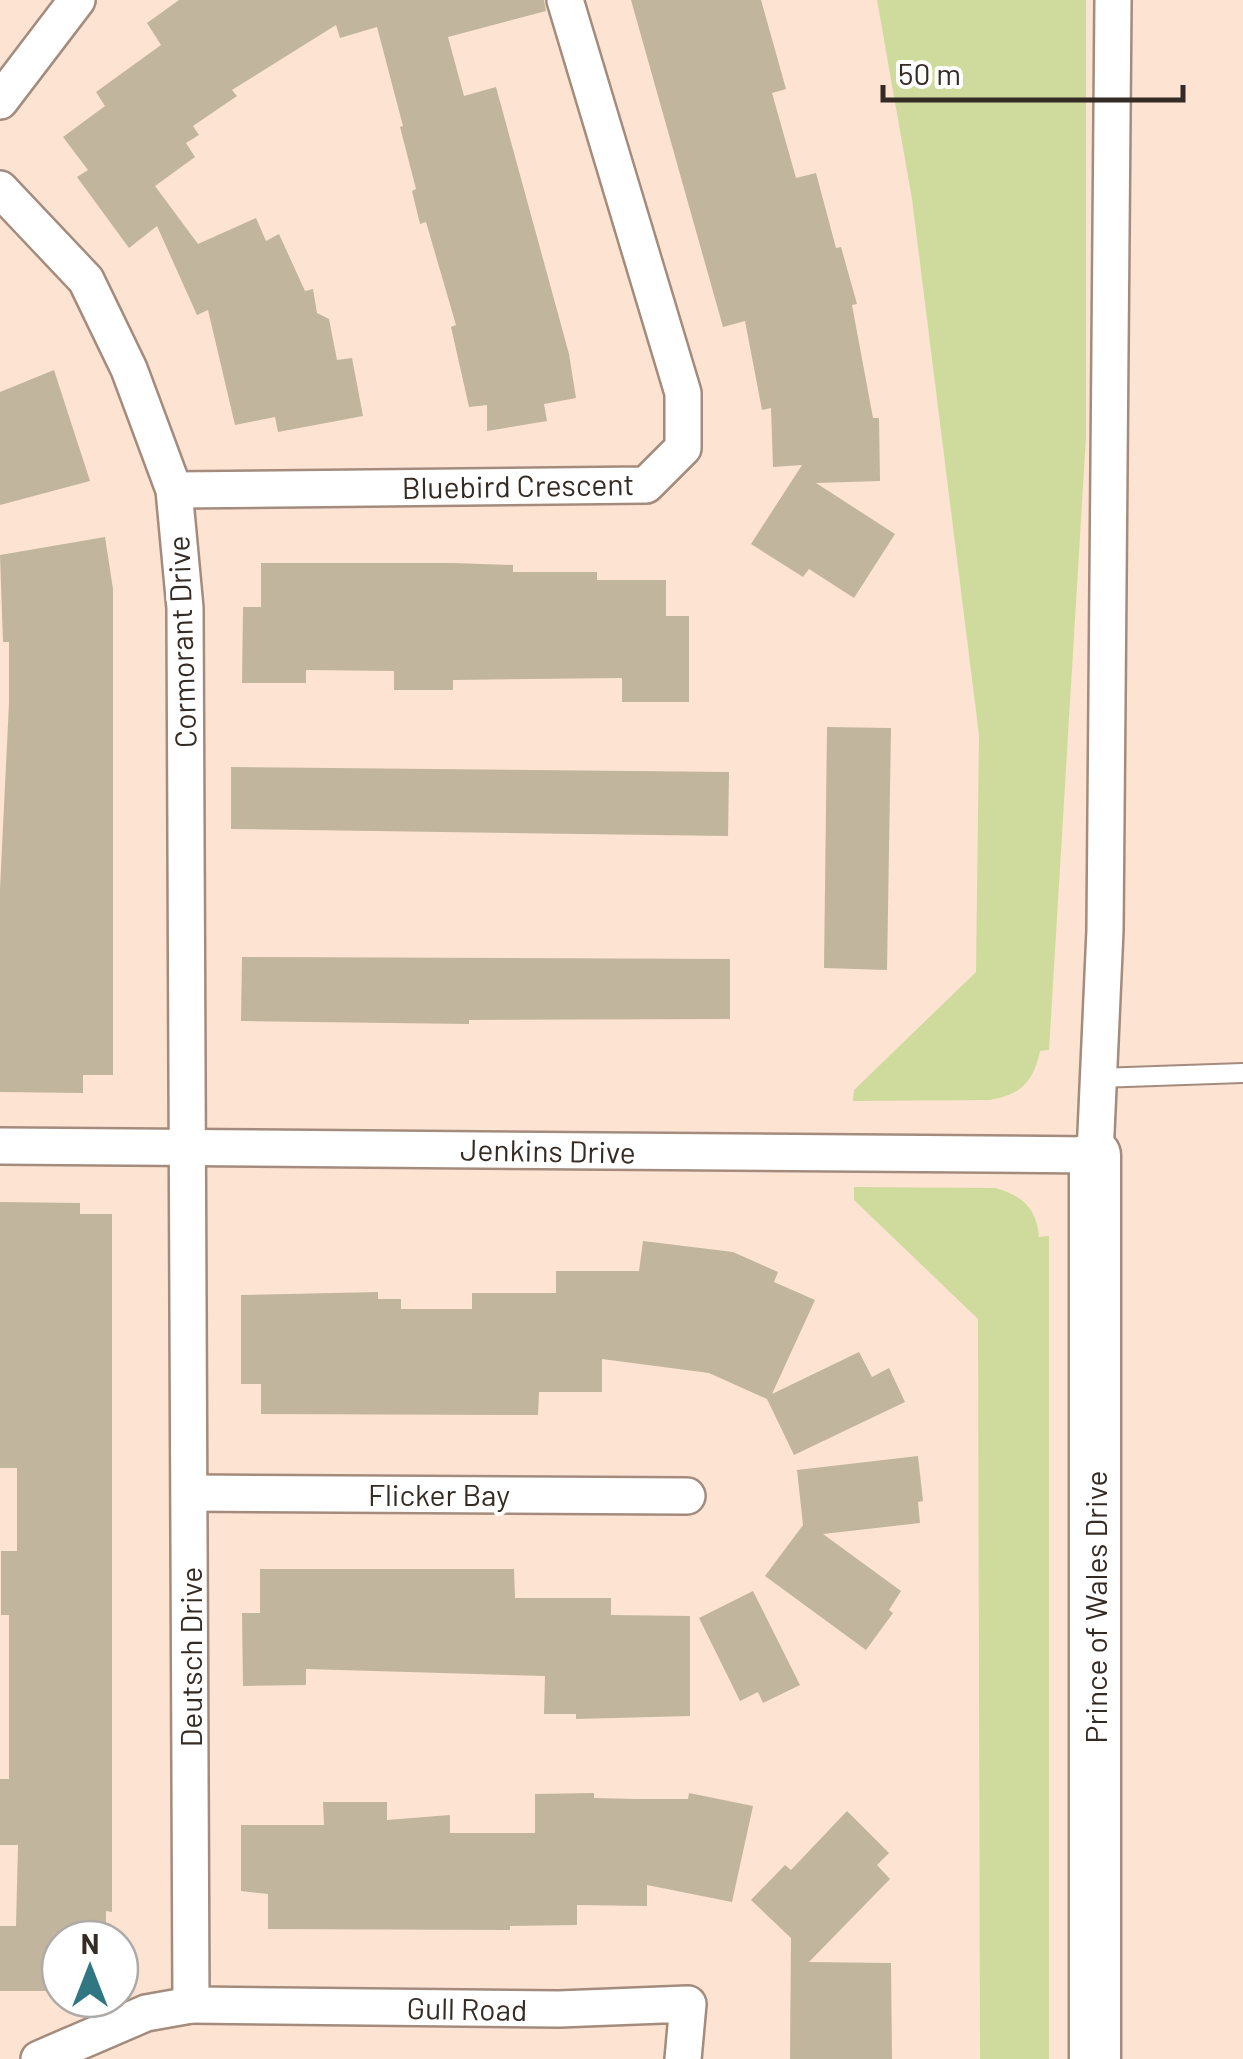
<svg xmlns="http://www.w3.org/2000/svg" width="1243" height="2059" font-family="Barlow,sans-serif">
<style>
.green{fill:#cfdb9c}
.building{fill:#c1b59d}
.lines{fill:none;stroke-linecap:round;stroke-linejoin:round}
.service-casing{stroke:#a38c7d;stroke-width:22}
.minor-casing{stroke:#a38c7d;stroke-width:40}
.secondary-casing{stroke:#a38c7d;stroke-width:55}
.service{stroke:#fff;stroke-width:18}
.minor{stroke:#fff;stroke-width:35}
.secondary{stroke:#fff;stroke-width:50}
.labels{text-anchor:middle;dominant-baseline:central;stroke-width:8;stroke-linejoin:round;paint-order:stroke}
.street-label{font-size:30px;fill:#352b25;stroke:#fff}
</style>
<rect width="100%" height="100%" fill="#fde3d2"/>
<g class="green">
<path d="M877 0H1086V437L1049 1050 1040 1051C1034 1081 1021 1095 990 1100L853 1101 854 1090 976 972 979 735 912 199Z"/>
<path d="M854 1187 995 1188C1022 1195 1037 1209 1039 1237L1049 1236V2059H980L978 1319 854 1200Z"/>
</g>
<g class="building">
<path d="M179 0H544L546 11 448 37 464 96 496 87 569 354 576 398 544 404 547 421 487 431V405L469 407 451 327 456 325 426 222 420 224 412 191 416 189 400 127 403 126 377 27 340 38 336 25 232 90 237 96 193 126 199 135 186 143 195 157 155 186 198 244 256 218 266 241 279 234 305 291 313 289 317 313 329 319 337 360 352 358 363 416 278 432 275 417 235 425 208 310 197 315 157 226 129 248 77 177 88 170 63 137 105 106 96 92 161 45 147 23Z"/>
<path d="M631 0H761L786 89 772 93 796 178 816 173 836 248 841 247 857 304 852 305 873 418H879L880 481 816 483 895 534 854 598 809 569 803 577 751 544 802 465 773 467 771 408 762 410 745 321 723 327Z"/>
<path d="M54 370 90 481 0 505V392Z"/>
<path d="M105 537 113 589V1075H83V1093L0 1092V889L9 703V642H3L0 555Z"/>
<path d="M261 563H453L513 565V572H597V580H666V616H689V702H622V678L453 680V690H394V671L306 670V683H242L243 607H261Z"/>
<path d="M827 727 891 728 887 970 824 968Z"/>
<path d="M231 767 729 772 728 836 231 829Z"/>
<path d="M242 957 730 959V1019L469 1020V1024L241 1021Z"/>
<path d="M0 1202 80 1203V1214H112V1912L106 1911V1939H60L58 1991H0V1926H16L18 1845H0V1779H9V1615H1V1551H17V1468H0Z"/>
<path d="M643 1241 733 1252 778 1272 774 1282 815 1300 772 1394 859 1352 872 1377 889 1368 905 1402 794 1455 767 1399 709 1373 602 1359V1392H539L538 1415 261 1414V1384H241V1295L378 1292V1299H401V1309H472V1293H556V1271H639Z"/>
<path d="M918 1456 923 1501 918 1502 920 1523 823 1534 901 1591 889 1610 893 1613 866 1650 765 1576 803 1525 797 1470Z"/>
<path d="M260 1569H514L515 1598H611V1615L690 1616V1716L576 1719V1714H544L545 1676 306 1669V1685L243 1686 242 1613H260Z"/>
<path d="M753 1591 800 1685 763 1703 758 1692 740 1701 699 1618Z"/>
<path d="M594 1793V1798L636 1799H688L689 1793 753 1806 732 1902 647 1885V1906L577 1905V1925L510 1926V1930L268 1929V1894L241 1891V1825H324L323 1802H387V1820L450 1815V1833H535V1794Z"/>
<path d="M847 1811 889 1853 877 1865 890 1879 809 1962 891 1963 892 2059H790L791 1938 751 1900 785 1865 791 1870Z"/>
</g>
<g class="lines">
<defs>
<path id="service" d="M1098 1078 1243 1073"/>
<g id="minor">
<path d="M0 101 77 0"/>
<path d="M0 189 86 280 129 369 174 490 185 608 191 2005 146 2013 39 2059"/>
<path d="M174 490 646 485 683 448V393L565 0"/>
<path d="M0 1146 1095 1155 1105 930 1113 0"/>
<path d="M190 1493 687 1496"/>
<path d="M191 2005 559 2009 688 2004 683 2059"/>
</g>
<path id="secondary" d="M1095 1155V2059"/>
</defs>
<use href="#service" class="service-casing"/>
<use href="#minor" class="minor-casing"/>
<use href="#secondary" class="secondary-casing"/>
<use href="#service" class="service"/>
<use href="#minor" class="minor"/>
<use href="#secondary" class="secondary"/>
</g>
<g class="labels">
<g class="street-label">
<text transform="translate(518 485) rotate(-1)">Bluebird Crescent</text>
<text transform="translate(181 642) rotate(-92)">Cormorant Drive</text>
<text transform="translate(548 1150) rotate(1)">Jenkins Drive</text>
<text x="439" y="1494">Flicker Bay</text>
<text transform="translate(1095 1607) rotate(-90)">Prince of Wales Drive</text>
<text transform="translate(190 1657) rotate(-90)">Deutsch Drive</text>
<text transform="translate(467 2008) rotate(1)">Gull Road</text>
</g>
</g>
<g transform="translate(90 1969)"><circle r="48" fill="#ffffff" stroke="#aeaaa8" stroke-width="2.5"/>
<path d="M0-8L18 38L0 25L-18 38Z" fill="#307783"/>
<text y="-15" font-size="28" font-weight="bold" text-anchor="middle" fill="#352b25">N</text>
</g>
<path d="M883 85v15h300v-15" fill="none" stroke="#352b25" stroke-width="5"/>
<text x="898" y="85" font-size="30" fill="#352b25" stroke="#ffffff" stroke-width="8" paint-order="stroke">50 m</text>
</svg>
